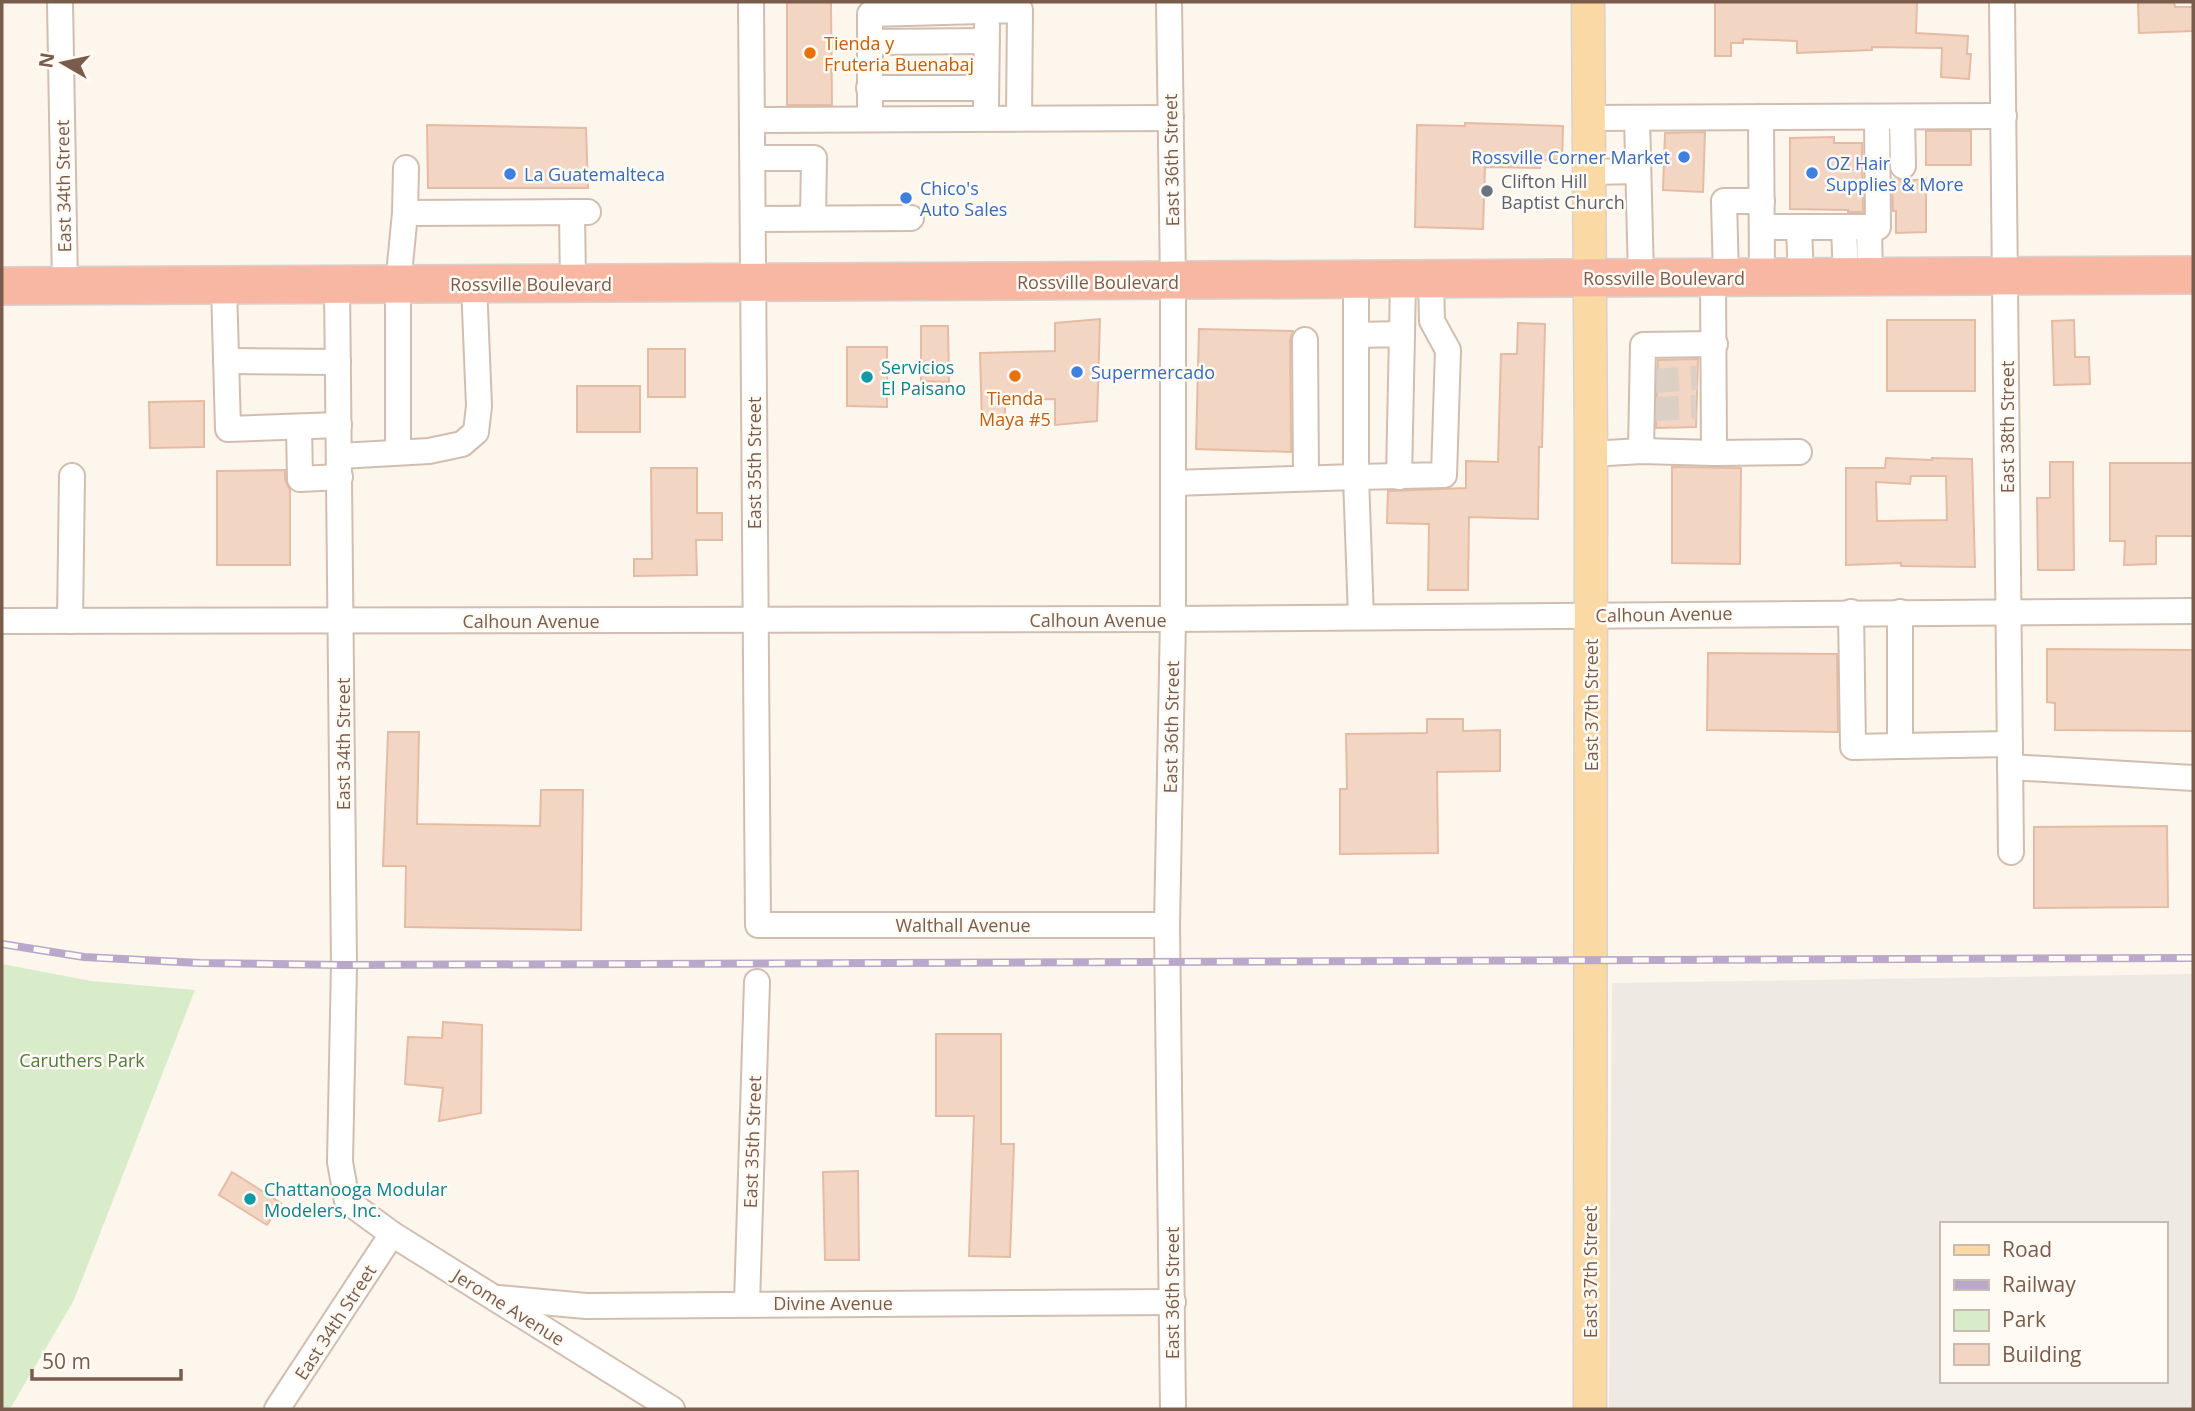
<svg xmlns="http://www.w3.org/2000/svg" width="2195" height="1411" font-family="'Open Sans',sans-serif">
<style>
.industrial{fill:#efe9e4;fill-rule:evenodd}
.green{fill:#d8ecc9}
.building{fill:#f3d5c3;stroke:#e6bba3;stroke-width:2;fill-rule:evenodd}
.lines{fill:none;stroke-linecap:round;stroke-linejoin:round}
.minor-tunnel{stroke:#dcd0c4;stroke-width:24;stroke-dasharray:24 12;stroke-linecap:butt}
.minor-casing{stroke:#d1beb0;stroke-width:28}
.major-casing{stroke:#dad1cd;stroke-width:35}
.highway-casing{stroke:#dad1cd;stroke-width:40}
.minor{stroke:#fff;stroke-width:24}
.major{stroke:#fbd9a5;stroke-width:32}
.highway{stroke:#f7b7a3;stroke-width:37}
.rail-casing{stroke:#b9a8c9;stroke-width:8}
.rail{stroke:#fffaf3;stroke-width:5;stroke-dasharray:16;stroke-linecap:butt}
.food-dot{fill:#e8710a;stroke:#fffaf3;stroke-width:2.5}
.shop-dot{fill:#3f7fe0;stroke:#fffaf3;stroke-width:2.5}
.worship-dot{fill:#6b7280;stroke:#fffaf3;stroke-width:2.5}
.culture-dot{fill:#0f9aa8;stroke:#fffaf3;stroke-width:2.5}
.labels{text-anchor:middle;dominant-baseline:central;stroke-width:5;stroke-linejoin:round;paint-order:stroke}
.food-label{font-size:18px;fill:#c56008;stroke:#fffaf3;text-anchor:start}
.shop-label{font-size:18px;fill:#366cbe;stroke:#fffaf3;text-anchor:start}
.street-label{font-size:18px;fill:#7a5c4d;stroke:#fffaf3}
.worship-label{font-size:18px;fill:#5b616d;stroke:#fffaf3;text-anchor:start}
.culture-label{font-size:18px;fill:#0d838f;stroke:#fffaf3;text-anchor:start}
.park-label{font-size:18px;fill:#537a41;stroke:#fffaf3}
</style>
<rect width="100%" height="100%" fill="#fdf6ec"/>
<path class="industrial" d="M2193 974V1409H1609L1612 983ZM1941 1224H2165V1381H1941Z"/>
<path class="green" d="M2 964 91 981 195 990 74 1300 10 1409H2Z"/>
<g class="building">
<path d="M787 2H831L832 105H787Z"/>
<path d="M1715 2H1917L1916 33 1968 36 1967 54H1971L1969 79 1941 77 1942 48 1872 47V50L1797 53V41L1743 39V43H1731V56H1715Z"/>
<path d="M2138 2H2174L2175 7H2193V31L2139 33Z"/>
<path d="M1465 123 1563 126 1562 160H1540V168L1485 167 1483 229 1415 227 1417 125 1465 126Z"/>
<path d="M427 125 586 128 588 188H428Z"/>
<rect x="1926" y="131" width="45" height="34"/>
<path d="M1705 132 1703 192 1663 190 1665 133Z"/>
<path d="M1834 137V143H1862L1863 212H1848V210L1790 209V138Z"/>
<path d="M1892 179 1903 181 1926 179V232L1896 233V211H1893Z"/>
<path d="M1100 319 1097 421 1055 425V399L1005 400V423H982L980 353 1055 351V323Z"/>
<rect x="1887" y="320" width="88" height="71"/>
<path d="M2074 320 2075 357H2089L2090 384 2054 385 2052 321Z"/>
<path d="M1518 323 1545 324 1542 447H1539L1538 519 1469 517 1468 590H1428L1429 524 1387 523 1388 491 1466 488V461L1498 462 1501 354H1517Z"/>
<path d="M921 326H948L949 382 921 381Z"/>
<path d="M1199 329 1293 331 1290 340 1291 452 1196 449Z"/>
<path d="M847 347H887V407L847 406Z"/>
<rect x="648" y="349" width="37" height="48"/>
<path d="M1698 359 1696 427 1656 428 1658 360Z"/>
<rect x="577" y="386" width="63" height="46"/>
<path d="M204 401V447L150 448 149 402Z"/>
<path d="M1886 458 1932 460V458L1972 459 1975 567 1901 566V563L1846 565V468H1885ZM1911 476H1946L1947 520 1877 521 1876 482 1910 484Z"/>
<path d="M2050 462H2073L2074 570H2038L2037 498H2050Z"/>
<path d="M2110 463H2193V536H2156V564L2124 565 2125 541H2110Z"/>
<path d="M1672 467 1741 468 1740 564 1672 563Z"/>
<path d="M651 468H697V513H722V540H696L697 575 634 576V559H652Z"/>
<path d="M285 470V480L290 490V565H217V471Z"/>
<path d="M2047 649 2193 650V731L2055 730V703L2047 702Z"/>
<path d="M1708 653 1837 654 1838 732 1707 730Z"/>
<path d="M1427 719H1463V731L1500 730V771L1437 772 1438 853 1340 854V789H1347L1346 734 1427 733Z"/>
<path d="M388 732H419L417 824 540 826 541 790H583L581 930 405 927 406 866H383Z"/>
<path d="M2167 826 2168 907 2034 908V827Z"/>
<path d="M443 1022 482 1025 481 1113 439 1121 443 1088 405 1084 408 1037 442 1038Z"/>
<path d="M936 1034H1001V1144H1014L1010 1257 969 1256 974 1116H936Z"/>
<path d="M858 1171 859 1260H825L823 1172Z"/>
<path d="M232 1172 281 1203 267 1225 219 1195Z"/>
</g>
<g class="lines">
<g class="minor-tunnel">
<path d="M1655 381 1697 378"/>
<path d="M1655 409 1696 407"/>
</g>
<defs>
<g id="minor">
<path d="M60 2 65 286"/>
<path d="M751 2C755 309 753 617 758 925H1167"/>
<path d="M1169 2 1173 282V619L1167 925 1173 1409"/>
<path d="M2002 2 2011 852"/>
<path d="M869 42 987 41"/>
<path d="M869 88H986"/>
<path d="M986 105 987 26"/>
<path d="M1761 117 1762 277"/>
<path d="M1902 117 1903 166"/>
<path d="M1589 118 2004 116"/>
<path d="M1637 118 1641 278"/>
<path d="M870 119V14L1020 10 1019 118"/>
<path d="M752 120 1171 118"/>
<path d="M753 158H814L813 218"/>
<path d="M1590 172 1638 171"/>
<path d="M572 212 573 284"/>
<path d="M405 213 588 212"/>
<path d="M753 219 911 218"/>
<path d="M1762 227H1878L1877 117"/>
<path d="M1844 227 1846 277"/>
<path d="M1869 227 1870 277"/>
<path d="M1799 228 1801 277"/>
<path d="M1726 277 1724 201H1762"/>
<path d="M337 285 344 965 340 1162 347 1201 392 1234 672 1409"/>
<path d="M224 286 228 429 339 425"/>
<path d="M1402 334 1403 280"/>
<path d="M1356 335 1402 334 1399 477"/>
<path d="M1305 340 1306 477"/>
<path d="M226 361 338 362"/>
<path d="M299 427 300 479 340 477"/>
<path d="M1641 451 1643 345 1715 344"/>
<path d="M398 452V285L405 213 406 168"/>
<path d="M1714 453 1799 452"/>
<path d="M1591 454 1641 451 1714 453 1713 278"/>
<path d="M340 456 429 451 462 444 476 432 479 406 474 284"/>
<path d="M1173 483 1356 477V280"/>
<path d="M1851 612 1853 747 1900 746"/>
<path d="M1900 612V746L2010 744"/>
<path d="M1361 617 1356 477 1444 475 1448 350 1432 321 1431 280"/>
<path d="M2 621 1173 619 2193 611"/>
<path d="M70 621 72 476"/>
<path d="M2010 767 2193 778"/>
<path d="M498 1298 586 1306 1173 1302"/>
<path d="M747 1303 757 982"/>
<path d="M277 1409 392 1234"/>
</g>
<path id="major" d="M1588 2 1591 454 1590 1409"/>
<path id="highway" d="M2 286 2193 275"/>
</defs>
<use href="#minor" class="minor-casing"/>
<use href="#major" class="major-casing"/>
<use href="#highway" class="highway-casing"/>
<use href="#minor" class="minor"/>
<use href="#major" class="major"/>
<use href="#highway" class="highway"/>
<defs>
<path id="rail" d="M2 944 84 957 200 963 344 965 2193 958"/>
</defs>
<use href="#rail" class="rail-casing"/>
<use href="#rail" class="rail"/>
</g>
<g class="food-dot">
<circle cx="810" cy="53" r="7"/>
<circle cx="1015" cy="376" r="7"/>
</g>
<g class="shop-dot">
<circle cx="1684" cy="157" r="7"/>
<circle cx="1812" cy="173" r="7"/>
<circle cx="510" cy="174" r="7"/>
<circle cx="906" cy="198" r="7"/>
<circle cx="1077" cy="372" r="7"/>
</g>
<circle class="worship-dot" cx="1487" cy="191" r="7"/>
<g class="culture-dot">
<circle cx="867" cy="377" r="7"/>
<circle cx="250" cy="1199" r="7"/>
</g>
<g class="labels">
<g class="food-label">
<text x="824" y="43">Tienda y<tspan x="824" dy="21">Fruteria Buenabaj</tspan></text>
<text x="1015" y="398" text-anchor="middle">Tienda<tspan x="1015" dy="21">Maya #5</tspan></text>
</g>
<g class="shop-label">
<text x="1670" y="157" text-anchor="end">Rossville Corner Market</text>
<text x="1826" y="163">OZ Hair<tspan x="1826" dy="21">Supplies &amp; More</tspan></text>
<text x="524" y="174">La Guatemalteca</text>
<text x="920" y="188">Chico's<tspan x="920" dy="21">Auto Sales</tspan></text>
<text x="1091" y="372">Supermercado</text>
</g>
<g class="street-label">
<text transform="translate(1171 160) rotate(-91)">East 36th Street</text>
<text transform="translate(63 186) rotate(-91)">East 34th Street</text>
<text x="1664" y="278">Rossville Boulevard</text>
<text x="1098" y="282">Rossville Boulevard</text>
<text x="531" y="284">Rossville Boulevard</text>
<text transform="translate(2007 427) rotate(-90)">East 38th Street</text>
<text transform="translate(754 463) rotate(-90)">East 35th Street</text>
<text transform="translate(1664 614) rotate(-1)">Calhoun Avenue</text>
<text x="1098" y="620">Calhoun Avenue</text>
<text x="531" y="621">Calhoun Avenue</text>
<text transform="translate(1591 705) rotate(-90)">East 37th Street</text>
<text transform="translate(1171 727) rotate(-89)">East 36th Street</text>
<text transform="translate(343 744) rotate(-90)">East 34th Street</text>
<text x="963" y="925">Walthall Avenue</text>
<text transform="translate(752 1142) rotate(-88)">East 35th Street</text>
<text transform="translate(1590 1272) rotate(-90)">East 37th Street</text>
<text transform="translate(1172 1293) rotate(-90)">East 36th Street</text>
<text x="833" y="1303">Divine Avenue</text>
<text transform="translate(509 1307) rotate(32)">Jerome Avenue</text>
<text transform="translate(335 1322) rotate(-57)">East 34th Street</text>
</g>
<g class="worship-label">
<text x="1501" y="181">Clifton Hill<tspan x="1501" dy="21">Baptist Church</tspan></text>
</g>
<g class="culture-label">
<text x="881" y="367">Servicios<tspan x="881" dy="21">El Paisano</tspan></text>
<text x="264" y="1189">Chattanooga Modular<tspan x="264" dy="21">Modelers, Inc.</tspan></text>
</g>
<g class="park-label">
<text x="82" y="1060">Caruthers Park</text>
</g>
</g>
<rect width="2195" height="1411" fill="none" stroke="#7a5c4d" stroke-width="7"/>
<rect x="1940" y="1222" width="228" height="161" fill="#fffaf3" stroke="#cabbb1" stroke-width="2"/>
<rect x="1954" y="1245" width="35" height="10" fill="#fbd9a5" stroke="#cabbb1" stroke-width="2"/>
<text x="2002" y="1257" font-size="21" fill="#7a5c4d">Road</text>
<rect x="1954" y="1280" width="35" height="10" fill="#b9a8c9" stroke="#cabbb1" stroke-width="2"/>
<text x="2002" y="1292" font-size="21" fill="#7a5c4d">Railway</text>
<rect x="1954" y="1310" width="35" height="21" fill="#d8ecc9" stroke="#cabbb1" stroke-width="2"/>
<text x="2002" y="1327" font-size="21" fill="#7a5c4d">Park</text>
<rect x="1954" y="1344" width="35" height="21" fill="#f3d5c3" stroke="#cabbb1" stroke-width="2"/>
<text x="2002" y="1362" font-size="21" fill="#7a5c4d">Building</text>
<g transform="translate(63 63) rotate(279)" stroke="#fffaf3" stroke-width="5" paint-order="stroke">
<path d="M0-5L12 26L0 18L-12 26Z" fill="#7a5c4d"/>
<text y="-10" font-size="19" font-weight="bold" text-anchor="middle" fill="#7a5c4d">N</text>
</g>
<path d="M32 1369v10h149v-10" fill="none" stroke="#7a5c4d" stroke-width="3.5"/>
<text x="42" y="1369" font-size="21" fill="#7a5c4d" stroke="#fffaf3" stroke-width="5" paint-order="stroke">50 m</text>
</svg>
